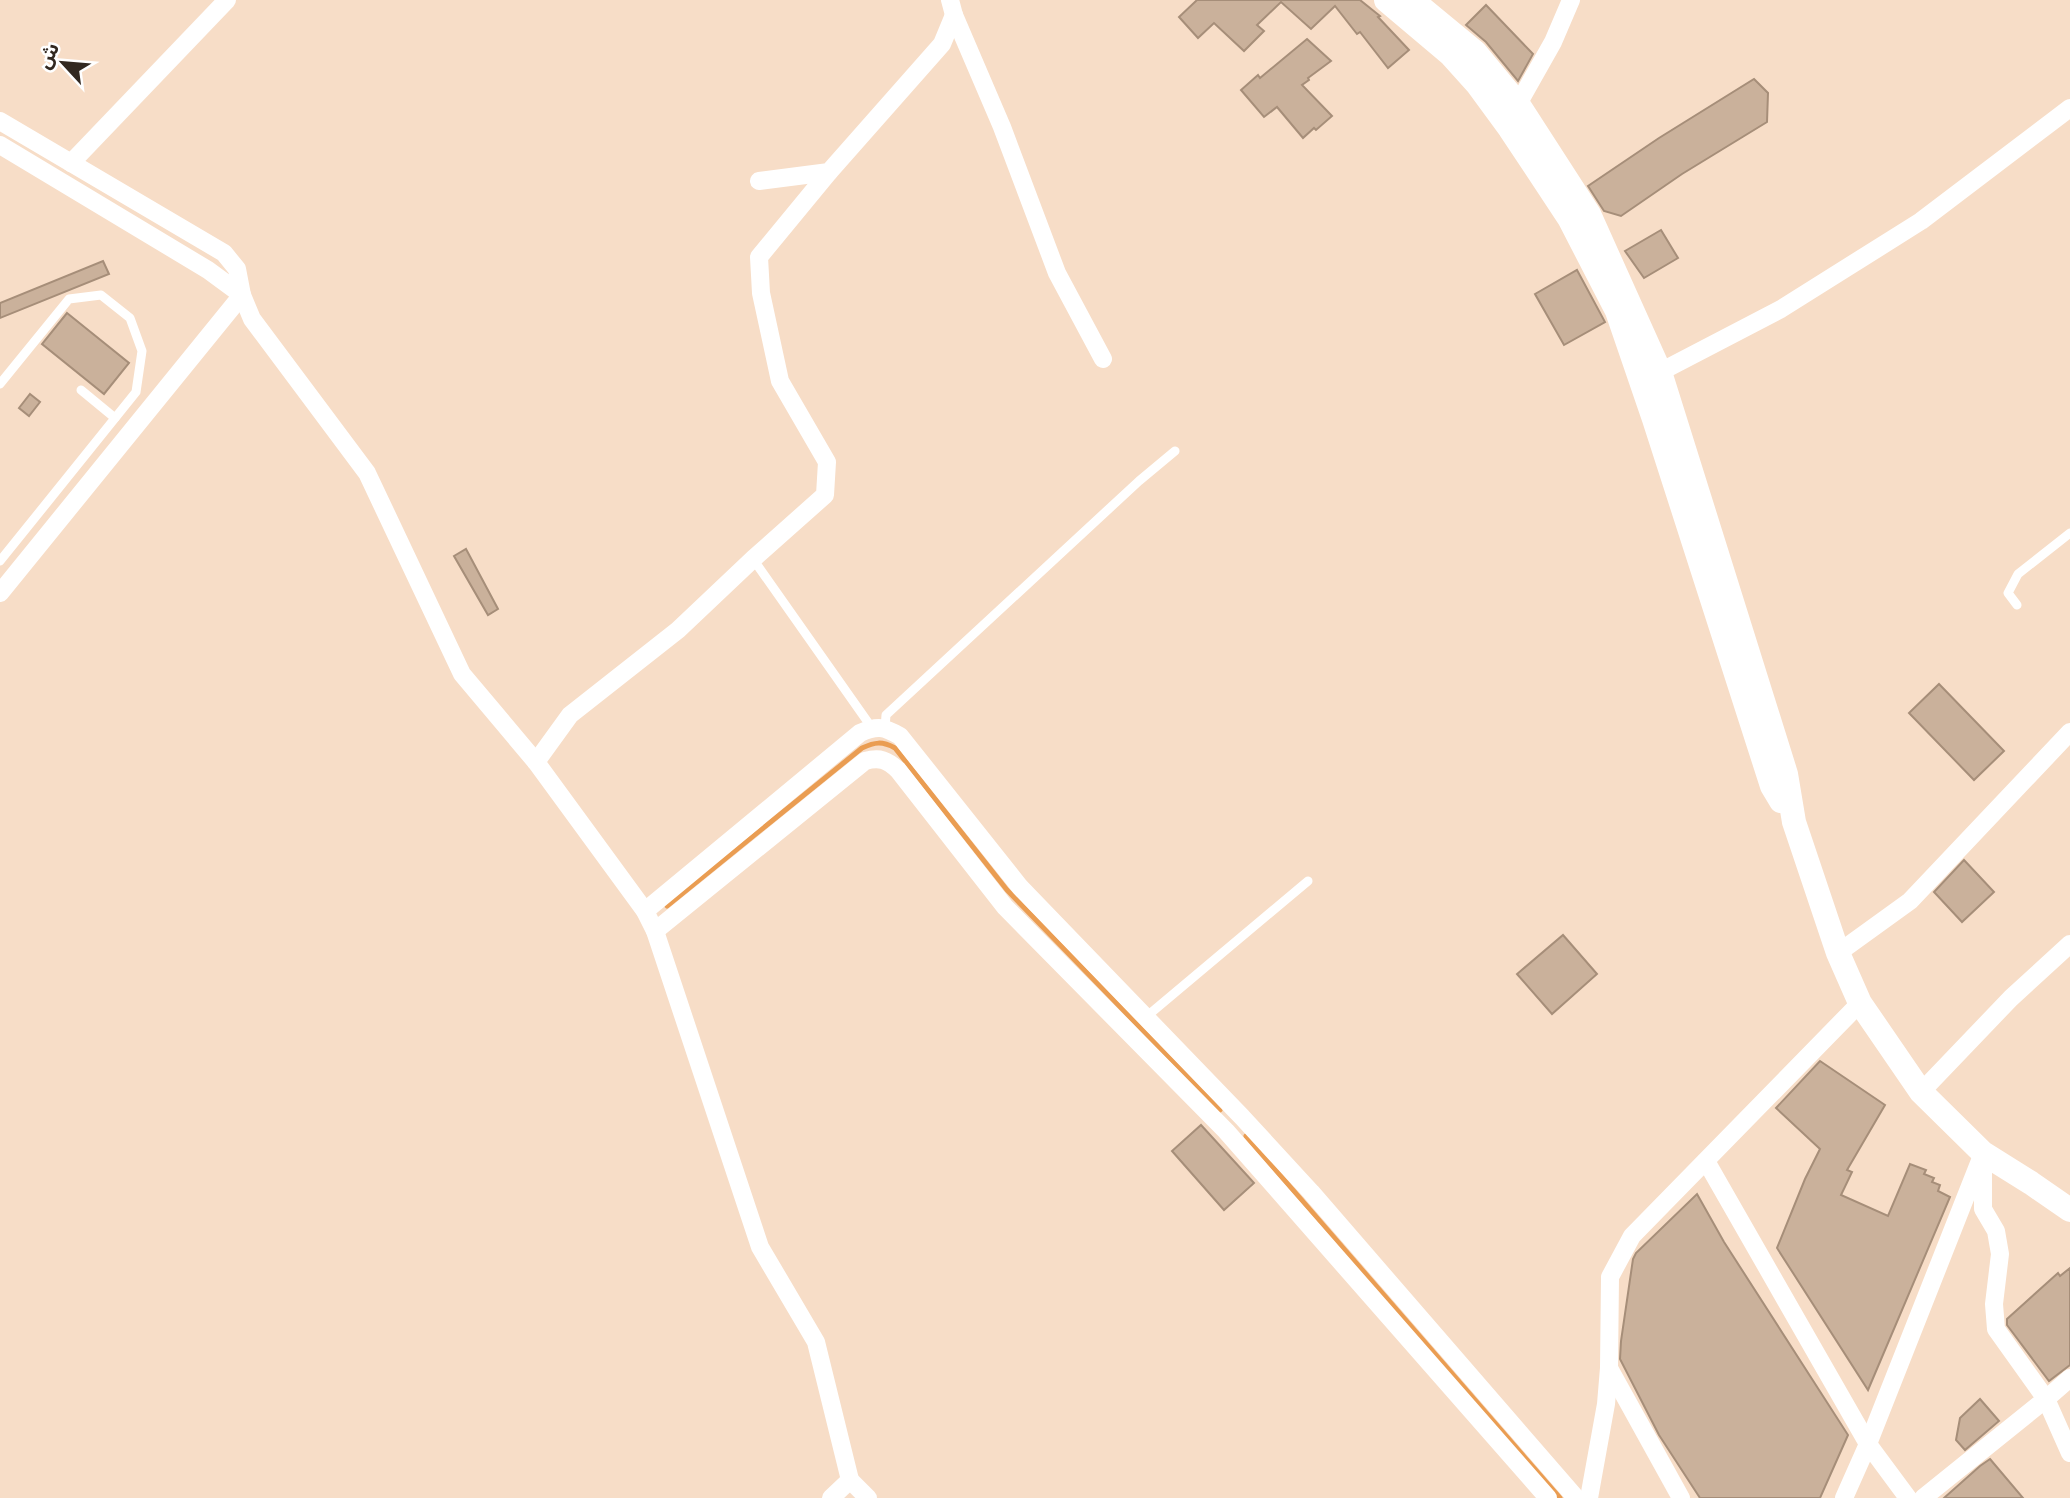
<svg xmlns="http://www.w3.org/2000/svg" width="2070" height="1498" font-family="Jost,'Noto Sans Arabic',sans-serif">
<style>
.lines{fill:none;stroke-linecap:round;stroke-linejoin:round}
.stream{stroke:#ea9d52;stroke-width:5}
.building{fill:#cab19b;stroke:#a68e79;stroke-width:2}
.lane{stroke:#fff;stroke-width:9}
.street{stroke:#fff;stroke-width:18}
.secondary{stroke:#fff;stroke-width:24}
</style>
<rect width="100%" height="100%" fill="#f7ddc7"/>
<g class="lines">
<g class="stream">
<path d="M667 906 862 748C875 742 882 741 895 748L1007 890 1220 1110"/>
<path d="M1246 1136 1560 1498"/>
</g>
</g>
<g class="building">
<path d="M1197 0H1360L1380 16 1378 17 1409 50 1388 68 1360 32 1357 34 1335 6 1311 29 1281 2 1257 25 1264 31 1244 51 1214 23 1198 38 1179 17Z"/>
<path d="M1486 5 1533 54 1518 81 1486 42 1466 25Z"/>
<path d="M1307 39 1331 61 1308 78 1309 80 1302 85 1332 116 1316 130 1314 128 1303 138 1277 107 1264 117 1241 90 1258 75 1260 78Z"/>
<path d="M1754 79 1768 93 1767 122 1682 174 1621 216 1604 211 1588 186 1659 138Z"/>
<path d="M1661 230 1678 258 1644 278 1625 251Z"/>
<path d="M103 261 109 274 0 318V303Z"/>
<path d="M1577 270 1605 322 1564 345 1535 294Z"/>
<path d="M67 313 129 363 104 394 42 344Z"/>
<path d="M30 394 40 402 29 416 19 408Z"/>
<path d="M466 549 498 609 488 615 454 556Z"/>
<path d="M1939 684 2004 751 1974 780 1909 713Z"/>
<path d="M1964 860 1994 892 1962 922 1934 892Z"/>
<path d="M1563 935 1597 974 1552 1014 1517 974Z"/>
<path d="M1820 1061 1885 1105 1847 1170 1852 1172 1841 1195 1888 1216 1910 1164 1926 1170 1924 1174 1934 1178 1932 1182 1940 1185 1938 1191 1950 1197 1868 1390 1777 1248 1805 1179 1820 1149 1776 1108Z"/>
<path d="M1201 1125 1254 1183 1224 1210 1172 1151Z"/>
<path d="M1697 1194 1724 1242 1848 1435 1820 1498H1700L1659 1435 1620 1359 1621 1341 1633 1259 1636 1253Z"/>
<path d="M2070 1268V1365L2049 1381 2007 1325V1319L2058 1273 2060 1276Z"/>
<path d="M1980 1399 1999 1421 1965 1450 1956 1440 1960 1418Z"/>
<path d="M1990 1459 2023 1498H1944L1980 1466Z"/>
</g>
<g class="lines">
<g class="lane">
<path d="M0 384 69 299 101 295 130 318 142 351 136 392 0 561"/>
<path d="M81 390 115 418"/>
<path d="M753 559 872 728"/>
<path d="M2017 605 2008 593 2018 574 2070 533"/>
<path d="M885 728 886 715 1139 481 1175 451"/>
<path d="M1146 1017 1308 881"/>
</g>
<g class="street">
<path d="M950 0 954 15 1002 127 1057 273 1103 359"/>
<path d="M1518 104 1553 42 1571 0"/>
<path d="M0 121 224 253 237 269 242 295 252 319 367 473 462 674 536 762 645 911 655 931 760 1247 816 1342 850 1480 831 1498"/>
<path d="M0 145 208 270 242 295"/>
<path d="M71 163 227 0"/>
<path d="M759 181 829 172 942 44 954 15"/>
<path d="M1660 372 1781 309 1921 221 2070 108"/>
<path d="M0 593 242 295"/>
<path d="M536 762 570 715 678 630 753 559 825 495 827 462 780 381 761 293 759 257 829 172"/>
<path d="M645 911 860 733C878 725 884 727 900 736L1020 887 1242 1117 1311 1192 1576 1498"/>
<path d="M655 931 865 761C880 757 887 760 898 770L1005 907 1226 1131 1548 1498"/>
<path d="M1838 953 1910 901 2070 732"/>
<path d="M1921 1092 2011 998 2070 944"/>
<path d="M1706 1161 1868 1444 1908 1498"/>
<path d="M1609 1368 1681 1498"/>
<path d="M850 1480 868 1498"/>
<path d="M1589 1498 1606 1404 1609 1368 1610 1277 1632 1236 1860 1003"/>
<path d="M1844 1498 1868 1444 1983 1153V1209L1996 1231 2000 1254 1994 1304 1996 1329 2046 1399 2070 1453"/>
<path d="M1923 1498 2046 1399 2070 1378"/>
</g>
<g class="secondary">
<path d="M1386 0 1450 54 1477 84 1510 129 1569 218 1617 311 1654 419 1772 786 1781 801"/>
<path d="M1412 0 1475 52 1518 104 1589 214 1660 372 1786 774 1794 822 1838 953 1860 1003 1921 1092 1983 1153 2031 1183 2070 1210"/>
</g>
</g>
<g transform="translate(63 63) rotate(296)" stroke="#ffffff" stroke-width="5" paint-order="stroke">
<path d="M0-5L12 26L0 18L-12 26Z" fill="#322820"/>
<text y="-10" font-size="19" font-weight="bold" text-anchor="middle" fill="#322820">ش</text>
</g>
</svg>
